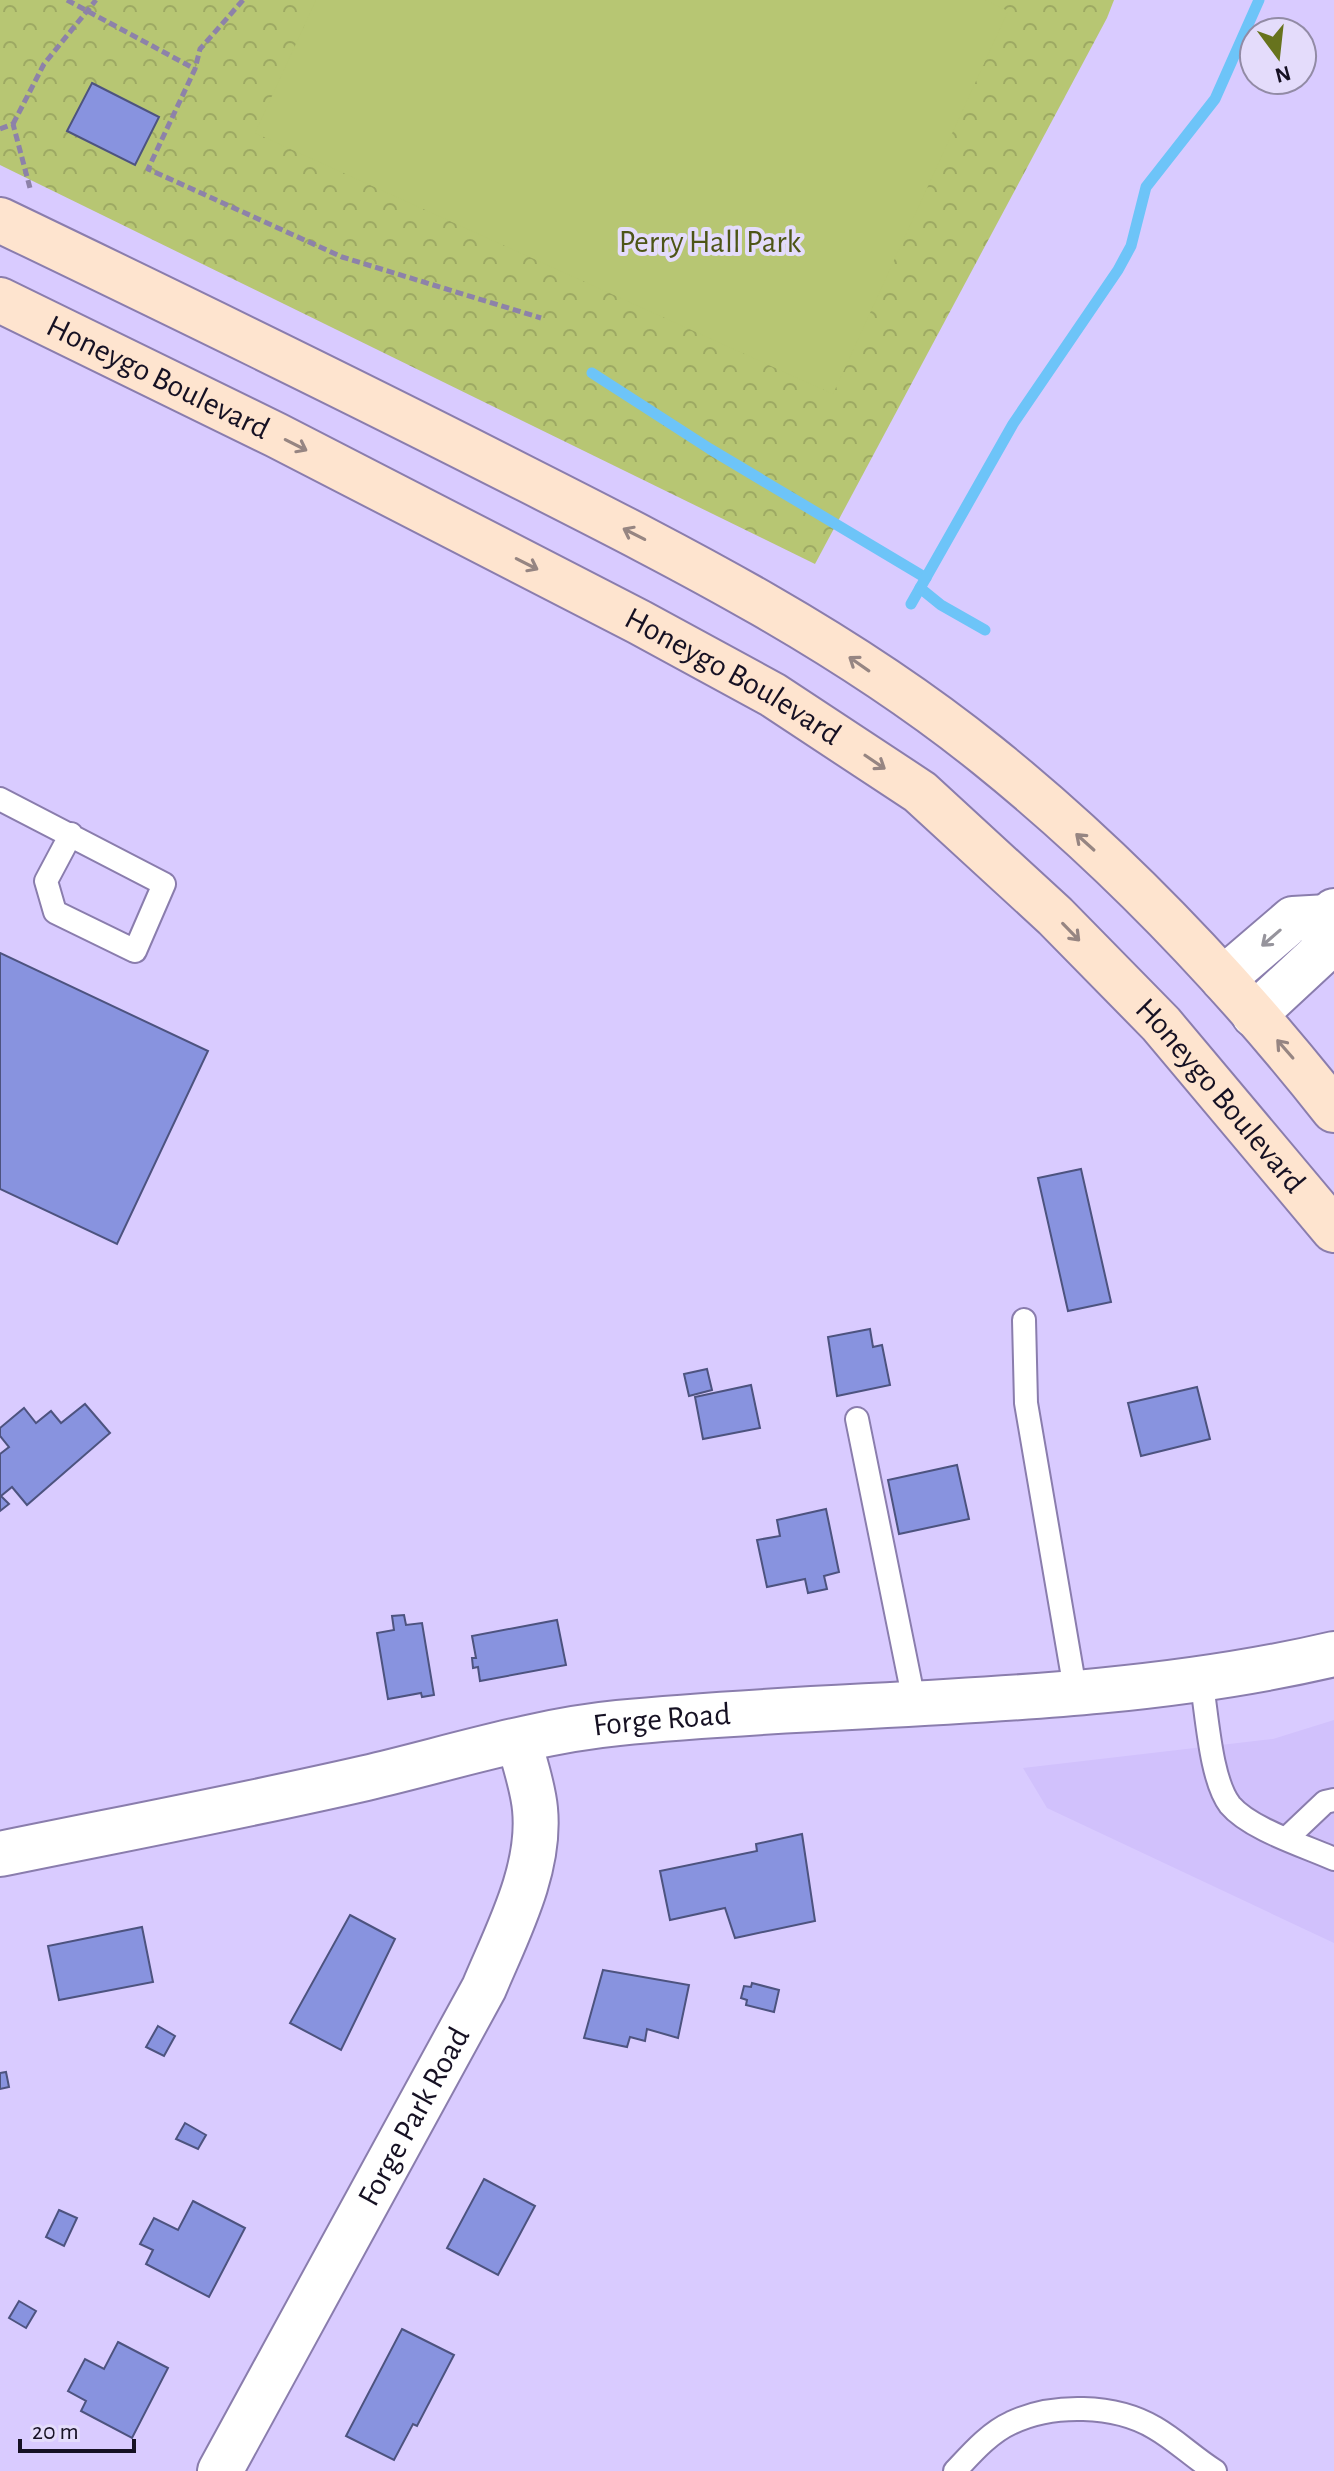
<svg xmlns="http://www.w3.org/2000/svg" width="1334" height="2471" font-family="'Alegreya Sans',sans-serif">
<style>
.built{fill:#d1c1fc}
.park{fill:url(#park-crowns)}
.pitch{fill:#b7c673}
.lines{fill:none;stroke-linecap:round;stroke-linejoin:round}
.stream{stroke:#6dc4f8;stroke-width:11}
.building{fill:#8893df;stroke:#4d537f;stroke-width:2}
.service-casing{stroke:#8a7dad;stroke-width:26}
.minor-casing{stroke:#8a7dad;stroke-width:48}
.secondary-casing{stroke:#8a7dad;stroke-width:48}
.path{stroke:#8d82a9;stroke-width:5;stroke-dasharray:8 4;stroke-linecap:butt}
.service{stroke:#fff;stroke-width:22}
.minor{stroke:#fff;stroke-width:44}
.secondary{stroke:#fee4cf;stroke-width:44}
.oneway{stroke:#968582}
.oneway2{stroke:#96949c}
.labels{text-anchor:middle;dominant-baseline:central;stroke-width:8;stroke-linejoin:round;paint-order:stroke}
.park-label{font-size:32px;fill:#4d5516;stroke:#e4dcfb}
.street-label{font-size:32px;fill:#161123;stroke:#e4dcfb}
</style>
<defs>
<pattern id="park-crowns" width="20" height="18" patternUnits="userSpaceOnUse" patternTransform="scale(2)"><rect width="20" height="18" fill="#b7c673"/><path d="M2 6a3 3 0 1 1 6 0M12 15a3 3 0 1 1 6 0" fill="none" stroke="#9da963"/></pattern>
</defs>
<rect width="100%" height="100%" fill="#d9cbff"/>
<path class="built" d="M1334 1720V1943L1047 1808 1023 1768 1273 1739Z"/>
<path class="park" d="M0 0H1114L1107 18 815 564 0 165Z"/>
<path class="pitch" d="M316 0H985L1008 11 833 394 255 133Z"/>
<g class="lines">
<g class="stream">
<path d="M592 373 710 449 926 578"/>
<path d="M920 588 941 605 985 630"/>
<path d="M911 604 1013 424 1118 270 1131 246 1146 187 1215 99 1259 0"/>
</g>
</g>
<g class="building">
<path d="M92 83 159 117 135 165 67 131Z"/>
<path d="M0 953 208 1051 117 1244 0 1189Z"/>
<path d="M1081 1169 1111 1302 1068 1311 1038 1178Z"/>
<path d="M870 1329 873 1347 882 1345 890 1385 837 1396 828 1337Z"/>
<path d="M707 1369 712 1390 689 1396 684 1374Z"/>
<path d="M751 1385 760 1428 703 1439 695 1397Z"/>
<path d="M1197 1387 1210 1439 1141 1456 1128 1403Z"/>
<path d="M85 1404 110 1433 27 1505 12 1487 1 1496 9 1504 0 1511V1454L9 1447 0 1436V1428L24 1408 36 1423 51 1411 61 1423Z"/>
<path d="M957 1465 969 1519 899 1534 888 1480Z"/>
<path d="M826 1509 839 1572 824 1576 827 1589 808 1593 805 1579 767 1587 757 1540 780 1536 777 1520Z"/>
<path d="M404 1615 406 1625 422 1623 434 1695 422 1697 421 1693 388 1699 377 1633 394 1630 392 1616Z"/>
<path d="M557 1620 566 1665 480 1681 478 1667 473 1668 472 1658H476L472 1636Z"/>
<path d="M802 1834 815 1921 735 1938 725 1908 670 1920 660 1871 757 1851 756 1844Z"/>
<path d="M350 1915 395 1939 341 2050 290 2023Z"/>
<path d="M142 1927 153 1982 59 2000 48 1946Z"/>
<path d="M603 1970 689 1985 678 2038 647 2029 645 2041 630 2037 627 2047 584 2038Z"/>
<path d="M752 1983 779 1990 774 2012 746 2005 747 2000 741 1998 744 1986 751 1987Z"/>
<path d="M158 2026 175 2036 164 2056 146 2047Z"/>
<path d="M6 2072 9 2087 0 2089V2073Z"/>
<path d="M185 2123 206 2135 198 2149 176 2139Z"/>
<path d="M484 2179 535 2206 498 2275 447 2248Z"/>
<path d="M193 2201 245 2228 209 2297 146 2264 153 2250 140 2244 154 2218 178 2230Z"/>
<path d="M59 2210 77 2218 64 2246 46 2237Z"/>
<path d="M19 2301 36 2311 26 2328 9 2318Z"/>
<path d="M402 2329 454 2355 417 2426 413 2424 394 2460 346 2436Z"/>
<path d="M118 2342 168 2368 132 2438 81 2411 86 2401 68 2391 85 2359 104 2369Z"/>
</g>
<g class="lines">
<defs>
<g id="service">
<path d="M0 799 164 884 135 951 55 912 46 881 71 834"/>
<path d="M1024 1320 1026 1403 1076 1695"/>
<path d="M857 1419 914 1701"/>
<path d="M1201 1679C1207 1712 1210 1779 1230 1805 1250 1829 1305 1846 1334 1859"/>
<path d="M1287 1838 1325 1802 1334 1800"/>
<path d="M955 2471C971 2454 989 2433 1011 2423 1052 2403 1115 2404 1155 2428 1176 2440 1194 2458 1215 2471"/>
</g>
<g id="minor">
<path d="M1223 979 1293 919 1328 917"/>
<path d="M1254 1015 1322 952 1328 917 1334 911"/>
<path id="s1" d="M0 1854C122 1829 244 1806 366 1778 447 1759 535 1731 618 1723 857 1699 1099 1709 1334 1654"/>
<path id="s2" d="M220 2471 484 1988C507 1933 541 1870 535 1809 533 1787 525 1764 519 1742"/>
</g>
<g id="secondary">
<path d="M0 220C177 305 352 390 526 479 686 560 847 642 987 755 1115 858 1232 981 1334 1110"/>
<path id="s3" d="M0 300 276 435 639 622 773 695 920 792 1055 916 1161 1024 1334 1230"/>
</g>
</defs>
<use href="#service" class="service-casing"/>
<use href="#minor" class="minor-casing"/>
<use href="#secondary" class="secondary-casing"/>
<g class="path">
<path d="M67 0 195 69"/>
<path d="M243 0 200 49 195 69 148 169 342 257 541 318"/>
<path d="M13 124 44 64 96 0"/>
<path d="M0 129 13 124 30 188"/>
</g>
<use href="#service" class="service"/>
<use href="#minor" class="minor"/>
<use href="#secondary" class="secondary"/>
</g>
<defs><path id="oneway-shaft" d="M-6 0H5M1.5-3L5.5 0L1.5 3" fill="none" stroke-width="1.6" stroke-linecap="round" stroke-linejoin="round" transform="scale(2)"/></defs>
<g class="oneway">
<use href="#oneway-shaft" transform="translate(296 445) rotate(27)"/>
<use href="#oneway-shaft" transform="translate(634 534) rotate(-153)"/>
<use href="#oneway-shaft" transform="translate(527 564) rotate(27)"/>
<use href="#oneway-shaft" transform="translate(859 664) rotate(-145)"/>
<use href="#oneway-shaft" transform="translate(875 762) rotate(34)"/>
<use href="#oneway-shaft" transform="translate(1085 842) rotate(-138)"/>
<use href="#oneway-shaft" transform="translate(1071 932) rotate(46)"/>
<use href="#oneway-shaft" transform="translate(1285 1049) rotate(-131)"/>
</g>
<use class="oneway2" href="#oneway-shaft" transform="translate(1271 938) rotate(139)"/>
<g class="labels">
<g class="park-label">
<text x="710" y="242">Perry Hall Park</text>
</g>
<g class="street-label">
<text stroke="none"><textPath href="#s3" startOffset="176">Honeygo Boulevard</textPath></text>
<text stroke="none"><textPath href="#s3" startOffset="824">Honeygo Boulevard</textPath></text>
<text stroke="none"><textPath href="#s3" startOffset="1472">Honeygo Boulevard</textPath></text>
<text stroke="none"><textPath href="#s1" startOffset="676">Forge Road</textPath></text>
<text stroke="none"><textPath href="#s2" startOffset="404">Forge Park Road</textPath></text>
</g>
</g>
<g transform="translate(1278 56) rotate(165)"><circle r="38" fill="#e4dcfb" stroke="#928ba5" stroke-width="2"/>
<path d="M0-6L14 30L0 20L-14 30Z" fill="#67731d"/>
<text y="-12" font-size="22" font-weight="bold" text-anchor="middle" fill="#161123">N</text>
</g>
<path d="M20 2439v12h114v-12" fill="none" stroke="#161123" stroke-width="4"/>
<text x="32" y="2439" font-size="24" fill="#161123" stroke="#e4dcfb" stroke-width="6" paint-order="stroke">20 m</text>
</svg>
